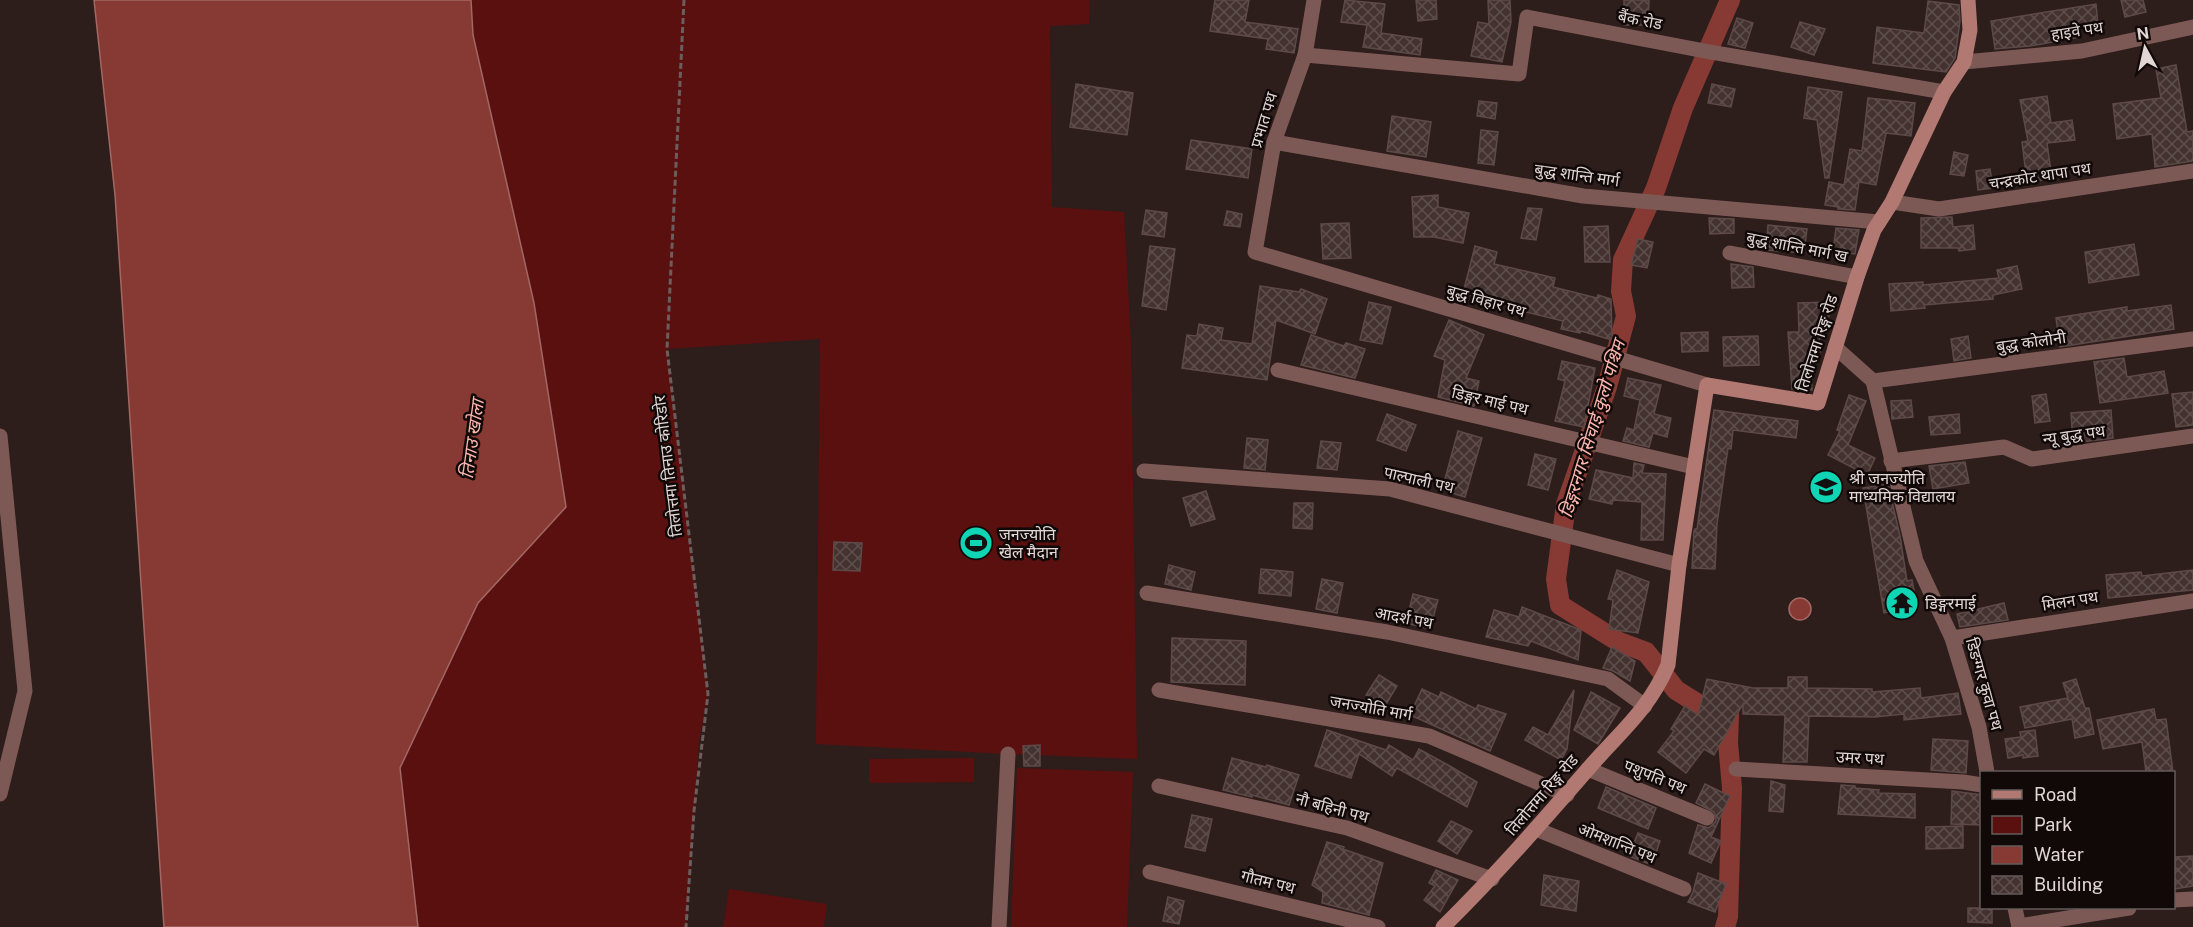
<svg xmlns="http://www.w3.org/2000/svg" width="2193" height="927" font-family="'Public Sans','Noto Sans Devanagari',sans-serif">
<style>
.green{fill:#5b1010}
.water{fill:#873934;stroke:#a26864;stroke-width:1.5}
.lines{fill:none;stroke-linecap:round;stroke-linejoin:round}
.canal{stroke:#873934;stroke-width:20}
.building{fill:url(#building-cross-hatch);stroke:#5d4a48;stroke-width:1.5}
.path{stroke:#6c5e5c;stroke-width:3;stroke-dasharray:6 3;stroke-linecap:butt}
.street{stroke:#7d5955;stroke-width:15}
.secondary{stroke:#b27872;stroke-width:15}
.labels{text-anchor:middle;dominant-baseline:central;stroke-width:5;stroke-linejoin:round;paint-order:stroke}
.street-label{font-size:16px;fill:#e2d7d5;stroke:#100908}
.poi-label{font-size:16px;fill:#e2d7d5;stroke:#100908;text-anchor:start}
.water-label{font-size:18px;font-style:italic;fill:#fdb7af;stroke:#100908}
</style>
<defs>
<pattern id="building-cross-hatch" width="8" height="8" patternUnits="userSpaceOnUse" patternTransform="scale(1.5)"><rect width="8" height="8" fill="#433230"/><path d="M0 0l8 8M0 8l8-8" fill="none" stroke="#5e4f4d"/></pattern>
</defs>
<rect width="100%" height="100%" fill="#2d1d1b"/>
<g class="green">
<path d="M471 0H1090L1089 24 1050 26 1052 207 1124 212 1131 342 1137 759 1008 754 816 744 820 339 667 349 708 694 699 742 686 927H418L400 768 478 603 566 507 473 35Z"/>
<path d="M974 758V782L869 783V759Z"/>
<path d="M1017 768 1133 772 1127 927H1011Z"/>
<path d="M729 889 827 904 824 927H723Z"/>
</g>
<g class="water">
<path d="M94 0H471L473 35 534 303 566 507 478 603 400 768 418 927H164L115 195Z"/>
<circle cx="1800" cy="609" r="11"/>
</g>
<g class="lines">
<path class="canal" d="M1725 927 1728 917 1732 788 1728 743 1729 716 1703 707 1676 690 1646 652 1619 642 1560 605 1556 579 1566 504 1607 387 1626 316 1621 291 1623 260 1656 188 1683 108 1730 0"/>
</g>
<g class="building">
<path d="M1215 0H1249L1245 22 1298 29 1294 53 1266 49 1268 39 1210 31Z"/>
<path d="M1345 0 1385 4 1381 33 1422 39 1420 55 1363 47 1367 25 1341 22Z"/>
<path d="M1416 0H1436L1437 19 1418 21Z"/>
<path d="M1488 0H1510L1511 22 1502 62 1471 56 1478 22 1489 24Z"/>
<path d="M1624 0H1649L1648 25H1624Z"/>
<path d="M2121 0H2143L2146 12 2125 17Z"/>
<path d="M1928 1 1959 5 1960 21 1955 58 1946 72 1873 63 1877 27 1924 33Z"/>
<path d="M2096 4 2098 25 2080 27 2081 37 2030 46 1995 49 1991 21Z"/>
<path d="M1737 18 1753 23 1745 48 1728 44Z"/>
<path d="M1800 22 1825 29 1814 55 1791 47Z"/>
<path d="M2176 65 2187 132 2193 131V161L2155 167 2152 134 2117 139 2113 104 2161 98 2156 69Z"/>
<path d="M1076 84 1133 93 1127 135 1070 127Z"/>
<path d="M1712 84 1735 89 1731 107 1708 103Z"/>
<path d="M1808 87 1842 92 1829 178H1825L1817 120 1804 118Z"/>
<path d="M2047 96 2051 123 2072 120 2075 140 2047 143 2052 179 2027 182 2022 142 2028 141 2020 100Z"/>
<path d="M1868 98 1915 103 1911 136 1886 133 1876 185 1859 182 1855 210 1838 209V207L1825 205 1829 182 1844 185 1850 149 1862 151Z"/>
<path d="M1479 101 1497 103 1495 119 1477 116Z"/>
<path d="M1392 116 1431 122 1426 157 1387 151Z"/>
<path d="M1481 130 1498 132 1494 165 1478 163Z"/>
<path d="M1191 140 1252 149 1248 178 1186 169Z"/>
<path d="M1954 152 1968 155 1964 176 1950 174Z"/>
<path d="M1990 169 1993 188 1978 190 1976 171Z"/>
<path d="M1438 195V207L1469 213 1463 243 1434 237H1414L1412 197Z"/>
<path d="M1528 208 1542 209 1536 240 1521 238Z"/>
<path d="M1146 210 1167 213 1164 237 1142 234Z"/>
<path d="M1227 211 1242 214 1240 227 1224 225Z"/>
<path d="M1952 217 1953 227 1973 225 1975 249 1959 251 1958 248H1921V218Z"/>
<path d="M1709 218 1734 219V233L1710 234Z"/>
<path d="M1349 223 1351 258 1323 259 1321 224Z"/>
<path d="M1768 225 1807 229 1804 253 1766 250Z"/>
<path d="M1608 226 1610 262H1585L1584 227Z"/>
<path d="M1836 228 1859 230 1855 254 1833 251Z"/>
<path d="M1638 239 1653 242 1647 268 1631 265Z"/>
<path d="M2134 244 2139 275 2089 283 2085 252Z"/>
<path d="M1150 246 1175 249 1166 310 1142 306Z"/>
<path d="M1475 246 1497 252 1494 264 1555 278 1553 287 1597 298 1598 295 1611 299 1612 340 1581 331 1580 333 1561 329 1563 321 1506 307 1507 303 1463 293Z"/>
<path d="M1731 264 1753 267 1754 287 1732 288Z"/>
<path d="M2017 266 2022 289 1993 295V299L1924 305 1925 308 1891 311 1889 284 1923 282V285L1999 278 1997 270Z"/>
<path d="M1260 286 1299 292 1301 289 1327 299 1315 334 1276 320 1267 380 1182 368 1187 335 1197 336 1199 324 1223 328 1221 340 1252 344Z"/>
<path d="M1369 302 1391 307 1382 344 1360 340Z"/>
<path d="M1828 302 1829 316 1819 317 1820 352H1811L1812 390 1792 389 1788 332H1799L1798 303Z"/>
<path d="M2171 305 2174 329 2060 347 2056 318 2127 307V311Z"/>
<path d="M1449 320 1484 335 1466 378 1479 381 1474 406 1438 397 1445 360 1434 356Z"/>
<path d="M1708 332V351L1682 352 1681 333Z"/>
<path d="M1311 335 1344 346 1346 343 1365 349 1355 378 1301 365Z"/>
<path d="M1758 336 1759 365 1724 366 1723 337Z"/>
<path d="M1968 336 1971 358 1954 361 1951 339Z"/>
<path d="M2124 358 2127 377 2164 371 2168 393 2100 403 2094 362Z"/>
<path d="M1562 361 1595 368 1584 427 1555 421 1565 381 1558 379Z"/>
<path d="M1628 378 1661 385 1654 414 1671 418 1667 437 1653 433 1649 447 1623 441 1627 428 1634 430 1640 400 1624 396Z"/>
<path d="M2193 392V425L2176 427 2172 394Z"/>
<path d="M2046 394 2050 421 2035 423 2032 396Z"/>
<path d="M1849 395 1866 401 1848 445 1875 458 1867 475 1828 455 1840 431 1837 430Z"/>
<path d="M1911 400 1913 417 1892 419 1891 401Z"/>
<path d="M1714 410 1798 421 1796 438 1733 430 1731 449 1728 448 1717 524 1715 569 1692 568 1694 531 1695 529H1697Z"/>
<path d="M2111 410 2113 438 2073 443 2071 413Z"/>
<path d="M1387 414 1416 425 1406 451 1377 440Z"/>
<path d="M1959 414 1960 433 1931 435 1929 417Z"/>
<path d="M1458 431 1482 438 1465 497 1442 490Z"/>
<path d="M1247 438 1268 440 1265 470 1244 468Z"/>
<path d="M1321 441 1341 443 1337 470 1317 468Z"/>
<path d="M1535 454 1556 459 1548 490 1528 485Z"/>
<path d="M1965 462 1969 483 1933 489 1929 466Z"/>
<path d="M1634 463 1644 465 1642 473 1666 474 1663 540H1641L1642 502 1613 500 1612 504 1589 499 1596 470 1633 478Z"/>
<path d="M1888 484 1900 536 1907 581 1912 580 1917 607 1884 613 1863 488Z"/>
<path d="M1206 491 1215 519 1191 526 1183 498Z"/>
<path d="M1294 503H1313L1312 529 1293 528Z"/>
<path d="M834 542 862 543 860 571 833 570Z"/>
<path d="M1169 565 1195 572 1191 590 1165 584Z"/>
<path d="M1261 569 1293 572 1291 596 1259 593Z"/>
<path d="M1617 570 1649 582 1638 633 1609 629 1613 600 1608 599Z"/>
<path d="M2193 570V590L2108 598 2106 575 2141 572 2142 576Z"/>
<path d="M1322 579 1343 583 1337 613 1316 609Z"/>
<path d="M1413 594 1438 600 1430 629 1406 623Z"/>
<path d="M2004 603 2008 620 1960 627 1957 614Z"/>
<path d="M1522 607 1581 630 1578 660 1531 641 1528 646 1486 637 1494 610 1519 617Z"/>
<path d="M1172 638 1246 641 1245 685 1171 682Z"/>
<path d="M1612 647 1635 661 1630 681 1613 671 1603 668Z"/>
<path d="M1379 675 1397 686 1386 704 1366 695Z"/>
<path d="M1788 677H1807V688L1872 689V692L1920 688 1921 698 1958 693 1961 714 1904 720V714L1875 717 1809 716 1807 762H1783L1785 715 1743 714V704L1714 755 1704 749 1686 773 1658 752 1674 731 1671 729 1685 706 1698 715 1707 679 1753 688H1788Z"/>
<path d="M2076 679 2085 708H2089L2094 734 2075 738 2072 719 2025 728 2020 707 2068 698 2063 683Z"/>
<path d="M1422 689 1439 697 1441 692 1476 709 1478 705 1506 714 1490 751 1410 715Z"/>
<path d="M1574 690 1567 749 1561 760 1525 740 1533 727 1548 735Z"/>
<path d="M1591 692 1620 708 1598 744 1574 730Z"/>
<path d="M2154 709 2156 720 2166 719 2173 772H2146L2142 742 2103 749 2097 720Z"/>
<path d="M1327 730 1386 750 1389 745 1413 760 1419 749 1448 765 1477 782 1467 807 1397 768 1392 776 1359 754 1351 778 1315 766Z"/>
<path d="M2035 730 2038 756 2023 758V755L2008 758 2005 739 2021 737 2020 732Z"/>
<path d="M1933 739 1968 741 1966 773 1931 770Z"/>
<path d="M1040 745V766H1024L1023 746Z"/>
<path d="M1232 758 1266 767 1267 765 1299 775 1289 805 1252 795V797L1223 790Z"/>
<path d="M1771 781 1785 785 1783 812 1769 811Z"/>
<path d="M1705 784 1730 796 1711 837 1721 841 1711 863 1689 853 1698 825 1709 828 1716 821 1714 812 1696 803Z"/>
<path d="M1841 785 1855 786V788L1879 790 1878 793 1915 794V818L1838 814Z"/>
<path d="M1606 787 1656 808 1648 829 1598 808Z"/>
<path d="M1952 791 1982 795V825L1951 824Z"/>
<path d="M1192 815 1212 819 1205 851 1185 847Z"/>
<path d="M1451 821 1472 831 1457 854 1438 841Z"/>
<path d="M1963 826V848L1926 849V827Z"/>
<path d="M1638 833 1660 841 1652 865 1629 856Z"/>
<path d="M1327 842 1344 847 1343 849 1383 863 1369 915 1322 903 1323 892 1312 885Z"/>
<path d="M2193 856V886L2174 889V857Z"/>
<path d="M1436 870 1458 880 1440 912 1424 900 1435 886 1429 883Z"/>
<path d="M1698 873 1726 884 1715 912 1688 902 1693 892Z"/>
<path d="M1544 875 1579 881 1576 911 1541 905Z"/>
<path d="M1168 897 1184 901 1179 924 1163 921Z"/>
<path d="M1968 908H1992V923L1968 922Z"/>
</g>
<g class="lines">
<path class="path" d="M684 0 667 349 708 694 694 811 686 927"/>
<g class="street">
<path d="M1314 0 1305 55 1274 142 1255 252 1707 385"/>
<path d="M1305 55 1519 74 1527 17 1710 52 1944 92"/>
<path d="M1964 62 2082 51 2193 27"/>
<path d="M1274 142 1583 196 1879 222"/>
<path d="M1892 202 1939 209 2193 171"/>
<path d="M1730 253 1857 277"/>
<path d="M1835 347 1873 381 1916 561 1952 638 1979 727 1987 772"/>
<path d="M1278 370 1694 467"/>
<path d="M1873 381 2193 339"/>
<path d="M0 436 25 691 0 794"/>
<path d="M1891 461 2004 447 2032 459 2193 436"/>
<path d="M1144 471 1390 489 1679 565"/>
<path d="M1147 593 1387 632 1608 679 1645 706"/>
<path d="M1952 638 2193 601"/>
<path d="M1159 690 1429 736 1567 795"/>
<path d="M1588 769 1707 818"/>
<path d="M1736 769 1963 782 1982 785"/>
<path d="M1159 786 1347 828 1492 879"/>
<path d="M1536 829 1684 889"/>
<path d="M1150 872 1378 927"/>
<path d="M2174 900 2193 899"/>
<path d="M2015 908 2019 927"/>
<path d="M2019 926 2129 908"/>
<path d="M999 927 1008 754"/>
</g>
<path class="secondary" d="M1443 927C1494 877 1541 823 1588 769 1619 733 1648 711 1668 665L1679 565 1707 385 1818 403 1857 277 1874 230 1892 202 1944 92 1964 62 1970 30 1968 0"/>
</g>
<defs>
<symbol id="school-disc" viewBox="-11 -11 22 22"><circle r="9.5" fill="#0fd5b4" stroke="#100908"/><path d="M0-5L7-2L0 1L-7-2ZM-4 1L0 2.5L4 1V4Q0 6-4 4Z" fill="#111"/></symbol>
<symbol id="stadium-disc" viewBox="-11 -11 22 22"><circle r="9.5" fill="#0fd5b4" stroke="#100908"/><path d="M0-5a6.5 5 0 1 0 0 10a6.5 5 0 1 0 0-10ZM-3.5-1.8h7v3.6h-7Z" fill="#111"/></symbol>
<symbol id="temple-disc" viewBox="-11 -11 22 22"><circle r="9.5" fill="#0fd5b4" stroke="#100908"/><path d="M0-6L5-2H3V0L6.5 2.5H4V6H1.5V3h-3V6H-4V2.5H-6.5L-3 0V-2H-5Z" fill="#111"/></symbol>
</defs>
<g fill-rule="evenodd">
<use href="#school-disc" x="1807" y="468" width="38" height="38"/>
<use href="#stadium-disc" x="957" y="524" width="38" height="38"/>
<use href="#temple-disc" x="1883" y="584" width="38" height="38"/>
</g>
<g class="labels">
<g class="street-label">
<text transform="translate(1640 20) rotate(11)">बैंक रोड</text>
<text transform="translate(2077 31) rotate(-9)">हाइवे पथ</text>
<text transform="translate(1264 120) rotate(-73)">प्रभात पथ</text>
<text transform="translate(1577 175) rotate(8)">बुद्ध शान्ति मार्ग</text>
<text transform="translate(2040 176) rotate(-9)">चन्द्रकोट थापा पथ</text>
<text transform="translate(1797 247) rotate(11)">बुद्ध शान्ति मार्ग ख</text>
<text transform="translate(1486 301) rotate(16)">बुद्ध विहार पथ</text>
<text transform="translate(2031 342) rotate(-8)">बुद्ध कोलोनी</text>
<text transform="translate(1817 343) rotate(-72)">तिलोत्तमा रिङ्ग रोड</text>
<text transform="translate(1490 401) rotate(13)">डिङ्गर माई पथ</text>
<text transform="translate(2074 435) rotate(-8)">न्यू बुद्ध पथ</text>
<text transform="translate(668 466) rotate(-97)">तिलोत्तमा तिनाउ कोरिडोर</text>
<text transform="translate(1419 480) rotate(13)">पाल्पाली पथ</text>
<text transform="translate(2070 601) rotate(-9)">मिलन पथ</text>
<text transform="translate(1404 618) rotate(11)">आदर्श पथ</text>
<text transform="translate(1984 684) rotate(74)">डिङग्गर कुवा पथ</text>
<text transform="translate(1371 708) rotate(10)">जनज्योति मार्ग</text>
<text transform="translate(1860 758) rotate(3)">उमर पथ</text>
<text transform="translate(1655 777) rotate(22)">पशुपति पथ</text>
<text transform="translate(1542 795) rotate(-49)">तिलोत्तमा रिङ्ग रोड</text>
<text transform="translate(1332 808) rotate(15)">नौ बहिनी पथ</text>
<text transform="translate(1617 843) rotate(22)">ओमशान्ति पथ</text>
<text transform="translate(1268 882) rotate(14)">गौतम पथ</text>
</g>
<g class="poi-label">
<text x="1849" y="478">श्री जनज्योति<tspan x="1849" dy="18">माध्यमिक विद्यालय</tspan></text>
<text x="999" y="534">जनज्योति<tspan x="999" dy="18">खेल मैदान</tspan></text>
<text x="1925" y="603">डिङ्गरमाई</text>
</g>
<g class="water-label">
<text transform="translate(1592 429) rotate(-73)">डिङ्गरनगर सिंचाई कुलो पश्चिम</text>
<text transform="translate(472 439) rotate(-82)">तिनाउ खोला</text>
</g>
</g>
<rect x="1980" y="771" width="195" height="138" fill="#100908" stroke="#645b5a" stroke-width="1.5"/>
<rect x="1992" y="790" width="30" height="9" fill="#b27872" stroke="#645b5a" stroke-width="1.5"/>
<text x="2034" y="801" font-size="18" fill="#e2d7d5">Road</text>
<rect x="1992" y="816" width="30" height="18" fill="#5b1010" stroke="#645b5a" stroke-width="1.5"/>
<text x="2034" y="831" font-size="18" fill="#e2d7d5">Park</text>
<rect x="1992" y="846" width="30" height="18" fill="#873934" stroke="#645b5a" stroke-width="1.5"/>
<text x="2034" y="861" font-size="18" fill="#e2d7d5">Water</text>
<rect x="1992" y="876" width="30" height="18" fill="url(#building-cross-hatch)" stroke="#645b5a" stroke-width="1.5"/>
<text x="2034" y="891" font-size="18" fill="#e2d7d5">Building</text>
<g transform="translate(2145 48) rotate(352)" stroke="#100908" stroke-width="4.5" paint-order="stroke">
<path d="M0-4.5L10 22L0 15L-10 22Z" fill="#e2d7d5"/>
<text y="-9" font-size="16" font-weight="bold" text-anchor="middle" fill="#e2d7d5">N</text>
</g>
</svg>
